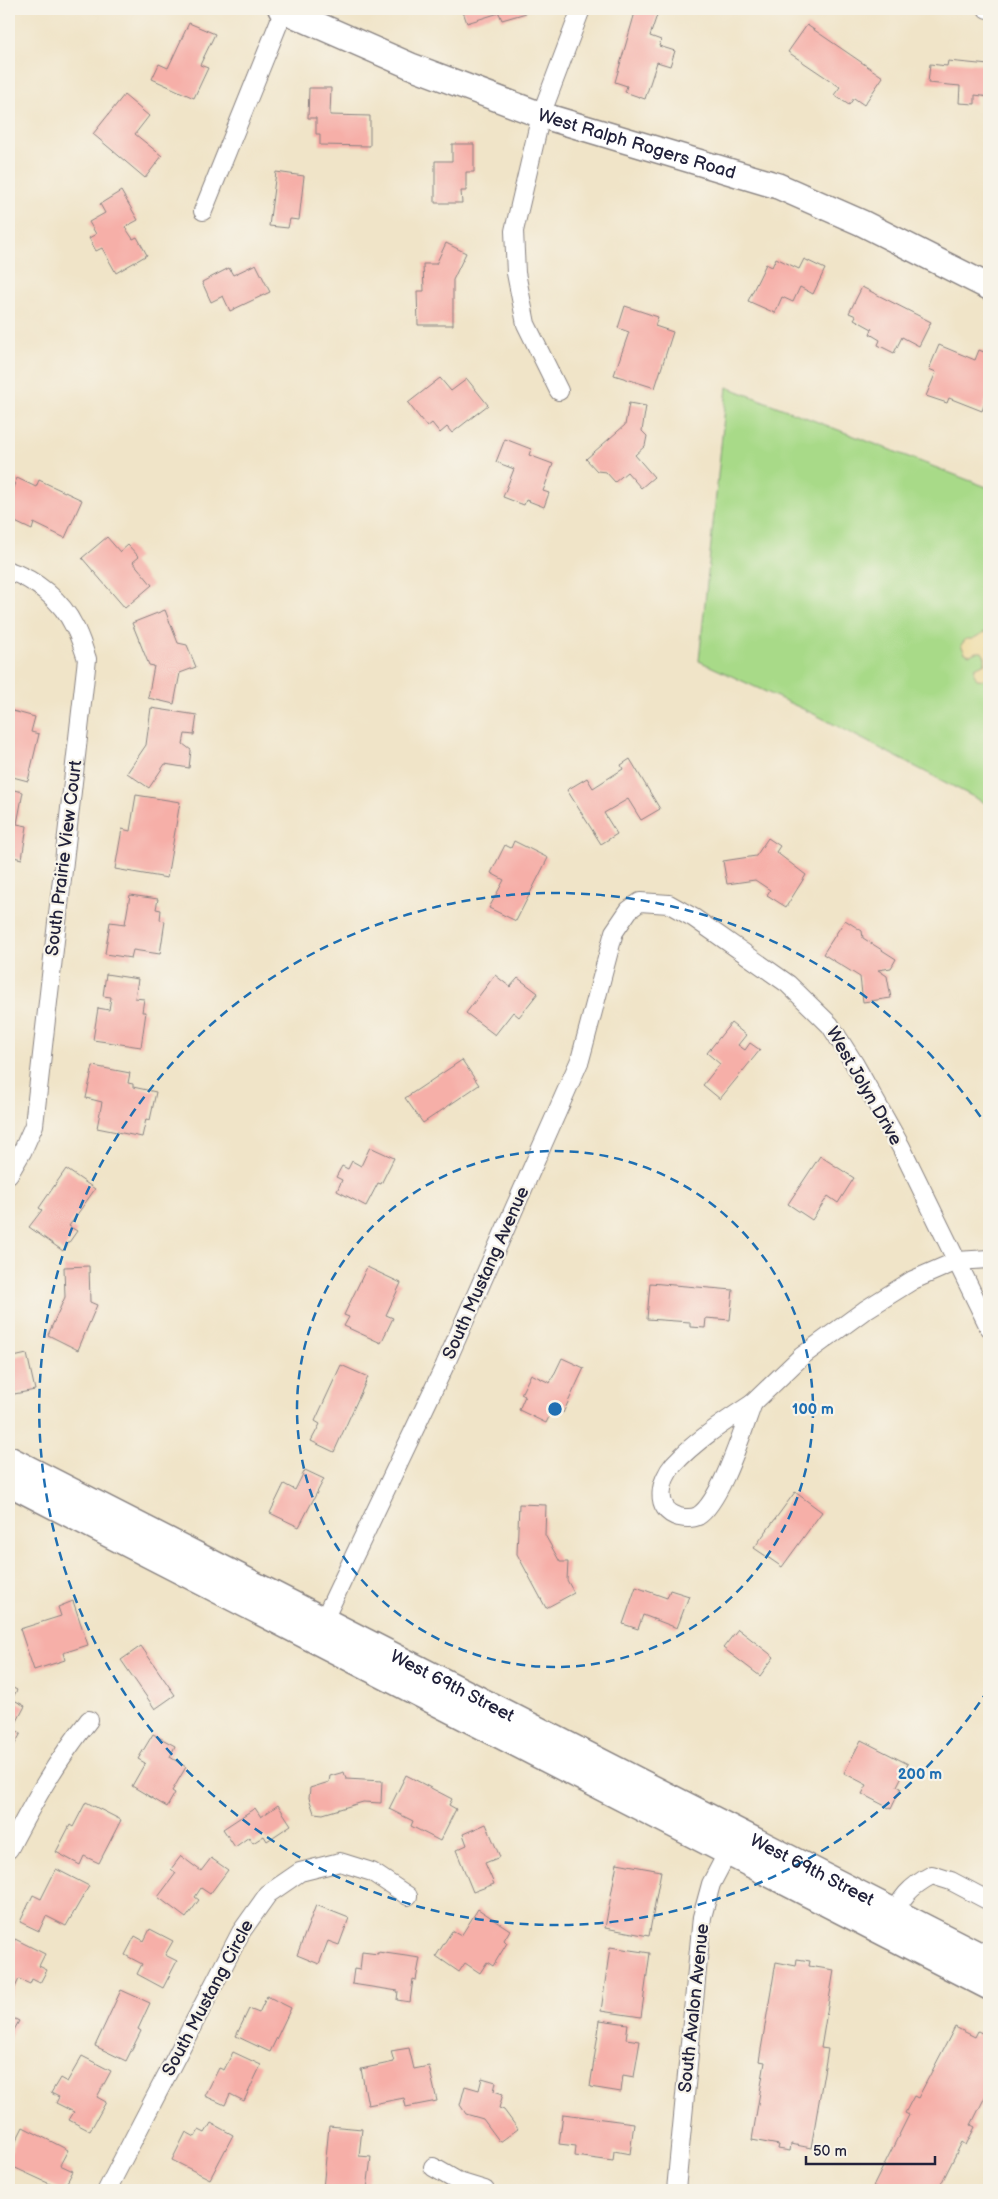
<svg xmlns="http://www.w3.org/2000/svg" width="998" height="2199" font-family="'Balsamiq Sans',sans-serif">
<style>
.green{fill:#a8da88;stroke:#657e62}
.sand{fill:#eeda9e;stroke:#887e6c}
.building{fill:#f6afa8}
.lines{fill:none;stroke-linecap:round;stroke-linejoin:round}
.street-casing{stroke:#898382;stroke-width:20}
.secondary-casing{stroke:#898382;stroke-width:28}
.street{stroke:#fff;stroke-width:18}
.secondary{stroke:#fff;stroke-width:25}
.ring{fill:none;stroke:#1f6fb2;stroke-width:2.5;stroke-dasharray:9 6}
.labels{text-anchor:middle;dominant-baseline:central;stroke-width:4.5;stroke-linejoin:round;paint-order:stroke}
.street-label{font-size:18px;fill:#22223b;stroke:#f7f3e8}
.centre{fill:#1f6fb2;stroke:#f7f3e8;stroke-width:2.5}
.ring-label{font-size:15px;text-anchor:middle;font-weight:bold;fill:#1f6fb2;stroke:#f7f3e8;stroke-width:4.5;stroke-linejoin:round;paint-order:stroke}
</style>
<rect width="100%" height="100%" fill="#f7f3e8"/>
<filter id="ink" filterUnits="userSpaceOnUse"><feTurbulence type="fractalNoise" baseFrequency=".02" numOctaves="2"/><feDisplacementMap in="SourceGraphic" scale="10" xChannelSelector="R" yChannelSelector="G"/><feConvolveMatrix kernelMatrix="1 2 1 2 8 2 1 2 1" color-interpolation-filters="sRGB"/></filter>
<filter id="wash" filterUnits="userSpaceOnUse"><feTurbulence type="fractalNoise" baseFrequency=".0096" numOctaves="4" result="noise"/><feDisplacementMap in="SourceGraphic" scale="20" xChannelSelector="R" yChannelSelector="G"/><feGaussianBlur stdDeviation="1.12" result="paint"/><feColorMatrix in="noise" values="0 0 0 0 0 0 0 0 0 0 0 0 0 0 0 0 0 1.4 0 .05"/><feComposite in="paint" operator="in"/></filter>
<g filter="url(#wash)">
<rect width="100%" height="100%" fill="#f0e4c8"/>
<path class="green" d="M727 387 989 488V805L816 715 699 661Z"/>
<path class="sand" d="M985 632 989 634V680L977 679 974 674 975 668 985 663V657L982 652H976L970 655 965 653 961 645 966 639H972Z"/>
<g id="blocks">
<g class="building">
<path d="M462 9H525L526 13 502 20 499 13 467 23Z"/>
<path d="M636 9H647L658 12 650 36 661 40 659 46 675 51 670 66 657 62 645 99 625 92 627 86 615 82Z"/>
<path d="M189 23 215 34 200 65 208 68 194 98 152 79 159 64 168 68Z"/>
<path d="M807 25 883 77 864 105 854 98 849 105 834 95 840 87 788 52Z"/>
<path d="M948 61 989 65V97L975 95V104L959 103 960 86 928 83 930 64 947 66Z"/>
<path d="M309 88H331L330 115 370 116V146L320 145V134H316V118H308Z"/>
<path d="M124 95 149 116 135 134 162 156 145 178 93 134Z"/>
<path d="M452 144H474V172H466V191H461L462 203H435V161H452Z"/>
<path d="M276 172 304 176 299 220 290 219 288 228 269 226Z"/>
<path d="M121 191 138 220 125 227 133 239 137 237 147 255 116 273 102 248 96 251 89 238 96 234 89 222 105 213 100 204Z"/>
<path d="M446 243 466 253 453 280V325H418L417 291H424L423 264H436Z"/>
<path d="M776 258 799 269 804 259 825 269 813 294 800 287 793 302 782 297 775 313 748 301 766 264 772 267Z"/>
<path d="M256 264 270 292 230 311 223 296 211 302 202 282 229 268 233 275Z"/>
<path d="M862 287 931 322 919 346 902 337 894 353 878 345 880 340 870 334 872 329 854 319 856 316 849 313Z"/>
<path d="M625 306 658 317 655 326 673 332 655 388 614 375 629 332 618 328Z"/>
<path d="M939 345 975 360 979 350 989 354V392L982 411 949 398 947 403 926 396 936 372 929 369Z"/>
<path d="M440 378 451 391 467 379 488 405 452 433 447 427 440 433 432 423 427 427 408 403Z"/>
<path d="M629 403 646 406 642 431 647 436 645 446 635 455 654 477 641 488 627 472 615 482 606 472 597 471 586 459 625 425Z"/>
<path d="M505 439 531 449 529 455 553 464 543 491 549 493 544 507 526 500 524 505 503 497 514 469 496 462Z"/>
<path d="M17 478 36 487 39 480 82 500 65 538 34 523 32 530 9 519V497Z"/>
<path d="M107 537 120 552 128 545 139 557 133 562 152 585 125 608 82 558Z"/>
<path d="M165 610 178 643 187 645 196 667 180 673 174 704 148 698 154 666 149 665 132 623Z"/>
<path d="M151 708 197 715 194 735 185 734 183 744 191 750 189 768 165 764 149 788 127 773 146 745Z"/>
<path d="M9 710 35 717 31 732 39 734 28 781 9 776Z"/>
<path d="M630 759 660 809 641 820 628 799 604 813 617 834 601 844 567 790 587 778 593 788 623 769 621 765Z"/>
<path d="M9 789 23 792 17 824 27 826 22 859 9 856Z"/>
<path d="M136 795 180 802 167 878 115 869 122 829 130 831Z"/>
<path d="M768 838 780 846 776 852 806 875 786 907 767 895 770 890 755 880 727 884 723 861 756 856Z"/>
<path d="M514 841 548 858 516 921 489 908 504 880 491 873 505 845 511 848Z"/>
<path d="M130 895 158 899 156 909 161 910 160 920 165 921 160 954 133 950 131 958 105 954 110 922 125 924Z"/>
<path d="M845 920 862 931 863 938 896 959 891 968 878 970 887 976 891 998 863 1002 860 977 823 954Z"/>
<path d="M106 974 138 979 135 998 144 999 142 1012H146L141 1047 93 1040 98 1008 109 1010 111 997 103 996Z"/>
<path d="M495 975 510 987 518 978 538 993 519 1017 513 1012 495 1035 466 1013Z"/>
<path d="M731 1023 746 1035 738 1045 745 1050 750 1043 760 1050 720 1099 703 1085 720 1064 707 1053Z"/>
<path d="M462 1060 479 1085 423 1123 405 1098Z"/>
<path d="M93 1066 130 1073 128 1083 133 1084V1087L156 1092 150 1120 146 1119 142 1137 97 1128 102 1102 86 1098Z"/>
<path d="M370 1147 394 1158 381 1184 378 1183 366 1206 337 1191 342 1180 336 1177 342 1166 348 1169 352 1161 361 1166Z"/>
<path d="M820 1156 854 1178 838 1203 828 1196 812 1220 788 1204Z"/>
<path d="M66 1169 95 1189 69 1226 77 1231 63 1251 29 1227 42 1210 39 1208Z"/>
<path d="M89 1266 90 1302 97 1305 78 1350 48 1335 65 1297 64 1267Z"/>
<path d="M367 1267 401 1283 386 1315 393 1318 381 1343 344 1326 349 1317 344 1315Z"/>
<path d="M650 1283 733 1290 730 1320 706 1318 705 1328 690 1327V1322L647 1319Z"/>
<path d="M27 1354 35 1390 9 1395V1358Z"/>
<path d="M562 1358 584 1368 563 1413 553 1409 546 1423 519 1410 525 1396 521 1394 531 1374 550 1383Z"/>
<path d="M341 1365 368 1377 334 1452 311 1441 320 1424 315 1421Z"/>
<path d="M305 1470 324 1479 299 1527 270 1513 284 1484 295 1490Z"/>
<path d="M795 1492 822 1512 782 1567 754 1548Z"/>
<path d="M519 1504 546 1505 545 1535 560 1562H568L567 1580 574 1593 546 1608 517 1554Z"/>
<path d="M636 1587 667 1598 670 1590 689 1596 677 1628 643 1615 638 1629 623 1624Z"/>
<path d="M73 1601 88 1645 63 1653 65 1660 34 1670 20 1629 61 1616 58 1607Z"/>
<path d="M738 1629 774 1657 760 1676 723 1648Z"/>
<path d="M141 1646 175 1695 155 1709 121 1660Z"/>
<path d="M9 1686 17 1690 12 1699 25 1706 13 1729 21 1733 9 1755Z"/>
<path d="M153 1734 175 1746 170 1757 186 1767 172 1791 175 1793 167 1807 132 1786 145 1763 138 1759Z"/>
<path d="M861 1740 908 1764 897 1786 901 1788 891 1809 862 1794 867 1785 844 1773Z"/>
<path d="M344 1772 346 1779 382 1781 381 1803 363 1802 323 1814 314 1813 309 1798 310 1788 329 1782 330 1776Z"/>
<path d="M406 1775 452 1799 449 1805 456 1809 440 1841 411 1826 413 1821 389 1809Z"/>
<path d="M86 1802 121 1820 99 1863 84 1856 80 1865 56 1852 70 1825 73 1827Z"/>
<path d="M278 1805 291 1825 267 1841 264 1836 253 1843 249 1837 235 1847 223 1829 255 1808 261 1817Z"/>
<path d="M486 1824 500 1857 485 1863 494 1884 473 1892 456 1850 467 1845 463 1834Z"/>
<path d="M181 1856 201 1871 211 1858 228 1870 210 1894 201 1888 195 1897 199 1900 186 1918 158 1897 176 1873 171 1869Z"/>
<path d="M617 1863 661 1871 649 1936 605 1928Z"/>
<path d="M56 1869 89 1886 66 1926 46 1916 39 1931 20 1922 33 1895 41 1899Z"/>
<path d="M316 1905 349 1918 339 1945 328 1941 319 1964 297 1955Z"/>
<path d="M478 1909 510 1930 504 1940 507 1943 493 1966 487 1962 480 1973 465 1963 459 1972 436 1956 452 1931 461 1936Z"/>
<path d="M150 1929 173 1941 165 1955 177 1961 163 1988 137 1974 142 1964 125 1955 135 1936 144 1941Z"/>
<path d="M15 1939 45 1954 39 1966 47 1970 40 1983 32 1979 30 1984 19 1979 11 1996H9V1953Z"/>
<path d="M610 1947 650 1953 641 2017 601 2011Z"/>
<path d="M362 1952 378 1954V1952L420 1958 416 1980 413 1979 410 2002 397 2000 398 1991 352 1984 354 1969 360 1970Z"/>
<path d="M797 1959 810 1961 809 1966 834 1970 821 2048 828 2049 811 2148 791 2144 790 2151 778 2149 779 2145 752 2140 765 2062 759 2061 776 1962 796 1966Z"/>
<path d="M121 1990 150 2003 138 2029 141 2031 126 2061 95 2046Z"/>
<path d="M267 1996 291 2008 270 2052 236 2036 249 2009 259 2013Z"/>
<path d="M9 2016 19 2021 9 2039Z"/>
<path d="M600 2020 628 2024 626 2039 640 2041 634 2077 623 2075 621 2092 590 2087Z"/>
<path d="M955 2027 975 2037 978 2031 989 2037 987 2043 989 2044V2089L971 2125 975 2127 966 2145 962 2142 938 2190H880L873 2187 909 2115 905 2113 914 2096 918 2098Z"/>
<path d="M409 2048 414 2069 429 2066 437 2101 406 2107 404 2098 368 2105 361 2069 394 2062 391 2051Z"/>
<path d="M233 2052 261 2065 244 2101 230 2094 225 2105 205 2096 219 2068 224 2070Z"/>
<path d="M82 2056 111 2071 97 2097 106 2102 90 2131 69 2120 74 2112 56 2103 59 2097 51 2093 60 2078 67 2082Z"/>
<path d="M482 2078 496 2082 494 2091 503 2094 499 2108 504 2110 518 2129 500 2142 483 2119 466 2114 460 2105 465 2086 479 2090Z"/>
<path d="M563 2114 634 2123 630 2154 614 2151 613 2161 575 2156 576 2146 559 2144Z"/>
<path d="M211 2123 233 2135 210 2179 172 2160 186 2132 195 2137 199 2130 205 2133Z"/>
<path d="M329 2126 362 2129 359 2156 371 2157 367 2190 323 2189Z"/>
<path d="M23 2127 68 2150 60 2165 73 2171 63 2190 9 2165V2155Z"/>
</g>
</g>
</g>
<g filter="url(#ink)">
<use href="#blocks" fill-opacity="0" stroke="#898382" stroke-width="1"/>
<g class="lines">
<defs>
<g id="street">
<path d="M987 9H989"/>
<path d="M203 211 284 10"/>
<path d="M559 391 526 324 516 273 514 231 541 115 581 9"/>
<path d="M9 571C35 579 62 601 74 626 80 636 83 648 87 659L34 1125 22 1152 9 1174"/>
<path d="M753 1403C743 1429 721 1502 698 1516 692 1519 684 1518 679 1517 653 1510 660 1480 674 1464 696 1440 726 1421 753 1403Z"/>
<path d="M753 1403 802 1356 865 1310 913 1280 957 1261 989 1259"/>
<path d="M319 1630 445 1365 580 1060 614 932 629 910 640 902 669 904 694 918 788 984 830 1025 854 1063 901 1147 989 1327"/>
<path d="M9 1849C34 1801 55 1763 89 1720"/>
<path d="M890 1921C901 1898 909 1887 932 1875L951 1881 989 1901"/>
<path d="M433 2167 459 2182 485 2190"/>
<path d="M107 2190 241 1932 268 1894 300 1872 340 1862 372 1872 408 1896"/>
<path d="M676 2190 702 1917 711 1884 733 1842"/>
</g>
<g id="secondary">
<path id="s1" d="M281 9 411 66 541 115 778 186 862 223 989 287"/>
<path id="s2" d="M9 1459 989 1960"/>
<path d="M9 1483 989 1987"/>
</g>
</defs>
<use href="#street" class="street-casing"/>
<use href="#secondary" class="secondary-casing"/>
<use href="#street" class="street"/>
<use href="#secondary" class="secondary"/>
</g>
</g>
<g class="ring">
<circle cx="555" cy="1409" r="258"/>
<path d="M988 1690A516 516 0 1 1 988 1128"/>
</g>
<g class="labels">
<g class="street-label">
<text stroke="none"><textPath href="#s1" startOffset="381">West Ralph Rogers Road</textPath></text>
<text transform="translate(64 858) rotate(-83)">South Prairie View Court</text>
<text transform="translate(864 1086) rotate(60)">West Jolyn Drive</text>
<text transform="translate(486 1273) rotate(-66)">South Mustang Avenue</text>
<text stroke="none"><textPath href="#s2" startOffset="498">West 69th Street</textPath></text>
<text stroke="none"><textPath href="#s2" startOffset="902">West 69th Street</textPath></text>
<text transform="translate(208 1998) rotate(-62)">South Mustang Circle</text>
<text transform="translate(694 2008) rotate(-84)">South Avalon Avenue</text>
</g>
</g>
<circle cx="555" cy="1409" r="8" class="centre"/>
<g class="ring-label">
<text x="813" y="1414">100 m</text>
<text x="920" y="1779">200 m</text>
</g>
<rect width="998" height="2199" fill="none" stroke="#f7f3e8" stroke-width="30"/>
<path d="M806 2156v8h129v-8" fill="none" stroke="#22223b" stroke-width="2.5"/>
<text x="813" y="2156" font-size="15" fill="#22223b" stroke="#f7f3e8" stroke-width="4" paint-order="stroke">50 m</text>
</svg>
